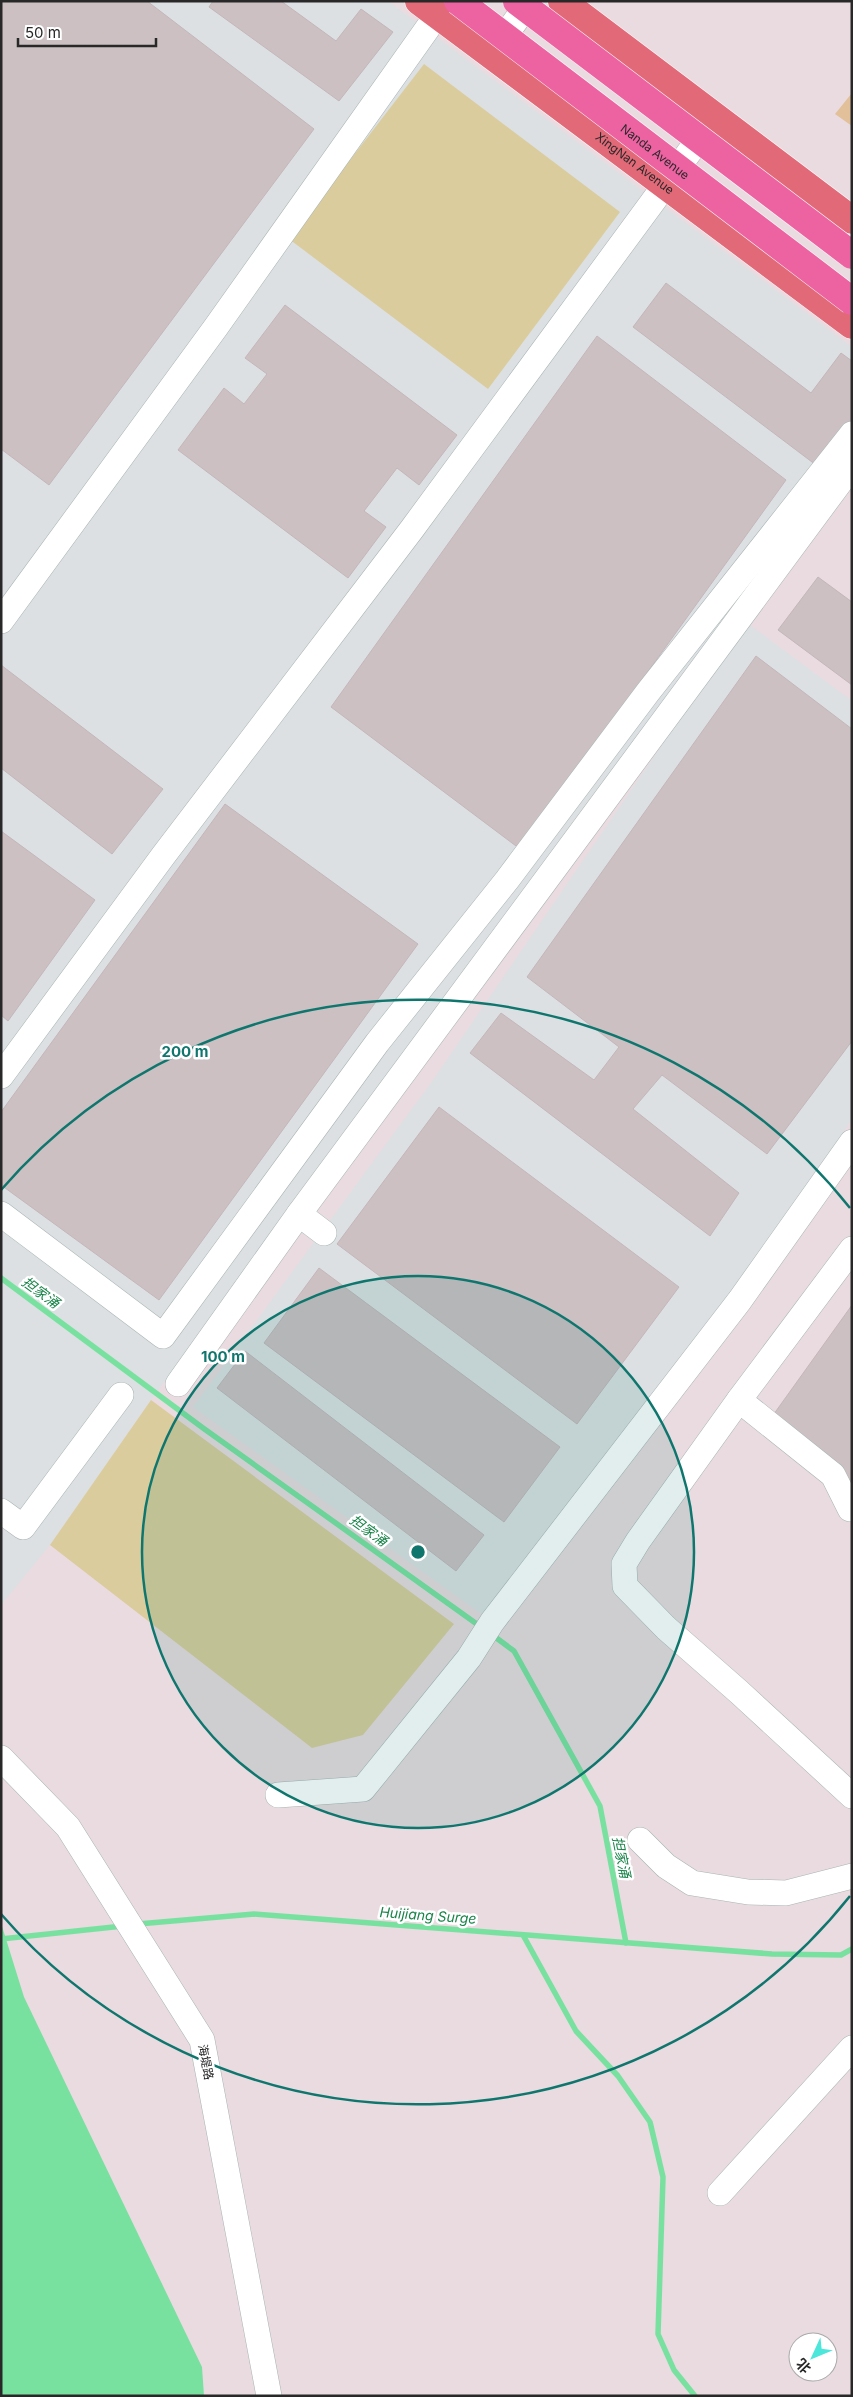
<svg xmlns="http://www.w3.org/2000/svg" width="853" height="2397" font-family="Inter,'Noto Sans SC',sans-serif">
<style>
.industrial{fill:#dce0e2}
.green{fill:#dacc9d}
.pitch{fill:#e1c09a}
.water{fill:#79e1a0}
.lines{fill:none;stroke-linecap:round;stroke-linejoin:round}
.stream{stroke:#79e1a0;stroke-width:5.5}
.building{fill:#ccc0c3;stroke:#c4b6b9}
.minor-casing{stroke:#a8b4b3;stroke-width:26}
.major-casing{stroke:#fff;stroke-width:29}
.minor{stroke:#fff;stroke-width:25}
.major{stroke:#e16978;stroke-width:28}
.highway-bridge-casing{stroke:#fff;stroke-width:29;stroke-linecap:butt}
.highway-bridge{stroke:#ed63a2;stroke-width:28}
.ring{fill:none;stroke:#0f766e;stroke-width:2.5}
.labels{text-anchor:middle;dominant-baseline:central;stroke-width:5;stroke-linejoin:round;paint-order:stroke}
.street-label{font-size:12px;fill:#282828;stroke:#fff}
.water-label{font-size:14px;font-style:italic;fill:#1a844a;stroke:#fff}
.centre{fill:#0f766e;stroke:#fff;stroke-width:2.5}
.ring-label{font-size:15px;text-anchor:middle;font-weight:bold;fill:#0f766e;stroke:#fff;stroke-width:5;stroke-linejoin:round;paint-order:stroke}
</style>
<rect width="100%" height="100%" fill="#e9dbe0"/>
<g class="industrial">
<path d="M1 1H388L852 347V457L151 1400 50 1545 1 1605Z"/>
<path d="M746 622 852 701V1119L728 1304 487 1618 193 1407 433 1080Z"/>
</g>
<g class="green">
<path d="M424 64 620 212 488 389 289 239Z"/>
<path d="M151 1400 454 1624 363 1735 312 1748 50 1545Z"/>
</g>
<path class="pitch" d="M852 93V126L835 114Z"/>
<path class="water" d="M1 1923 24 1997 202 2367 204 2396H1Z"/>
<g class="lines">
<g class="stream">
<path d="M1 1278 203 1428 481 1627"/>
<path d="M491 1634 514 1651 600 1806 626 1943"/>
<path d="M138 1924 254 1914 772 1954 841 1955 852 1949"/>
<path d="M523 1935 576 2031 618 2076 650 2122 663 2177 658 2334 674 2370 695 2396"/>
<path d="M1 1939 123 1926"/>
</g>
</g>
<g class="building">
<path d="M1 1H147L314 129 49 485 1 449Z"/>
<path d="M213 1H281L336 41 361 9 393 32 339 101 209 7Z"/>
<path d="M666 283 811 393 841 353 852 361V418L816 465 633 327Z"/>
<path d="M285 305 457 435 419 485 397 468 364 511 386 527 348 578 178 450 224 388 244 404 267 374 245 358Z"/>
<path d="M597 336 786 480 520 849 331 707Z"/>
<path d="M818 577 852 602V685L778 630Z"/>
<path d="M756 656 852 729V1041L767 1154 662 1075 633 1109 739 1193 710 1236 470 1053 501 1013 594 1080 619 1047 527 977Z"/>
<path d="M1 665 163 789 112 854 1 768Z"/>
<path d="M225 804 418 944 159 1300 1 1185V1112Z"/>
<path d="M1 831 95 900 8 1021 1 1015Z"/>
<path d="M439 1107 679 1287 577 1424 337 1244Z"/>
<path d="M319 1268 560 1447 504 1522 264 1343Z"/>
<path d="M852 1305V1486L766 1425Z"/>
<path d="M245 1351 484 1535 456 1571 217 1388Z"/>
</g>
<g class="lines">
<defs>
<g id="minor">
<path d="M493 52 530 1"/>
<path d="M1 621 216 327 437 15"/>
<path d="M1 1076 163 856 412 529 710 124"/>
<path d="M1 1214 163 1336 377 1043 507 880 648 692 852 434"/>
<path d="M299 1214 324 1233"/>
<path d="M852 1249 739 1400 638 1541 624 1564 625 1586 666 1628 739 1692 852 1796"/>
<path d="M178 1384 299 1214 852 466"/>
<path d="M739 1400 833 1475 850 1509"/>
<path d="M1 1511 23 1527 121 1395"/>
<path d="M1 1758 68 1827 202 2040 269 2396"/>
<path d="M278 1795 363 1789 469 1658 492 1622 740 1300 852 1142"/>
<path d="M640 1840 666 1866 692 1883 748 1892 786 1893 852 1876"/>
<path d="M720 2193 852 2048"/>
</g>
<g id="major">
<path id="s1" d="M419 1 852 325"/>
<path d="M562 1 852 220"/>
</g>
</defs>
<use href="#minor" class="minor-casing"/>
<use href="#major" class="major-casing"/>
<use href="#minor" class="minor"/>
<use href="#major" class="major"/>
<defs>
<g id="highway-bridge">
<path id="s2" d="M458 1 852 301"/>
<path d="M517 1 852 255"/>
</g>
</defs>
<use href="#highway-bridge" class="highway-bridge-casing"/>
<use href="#highway-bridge" class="highway-bridge"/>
</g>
<circle cx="418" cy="1552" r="276" fill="#0f766e" fill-opacity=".12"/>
<g class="ring">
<circle cx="418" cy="1552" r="276"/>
<path d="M850 1896A552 552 0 0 1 1 1914M1 1190A552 552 0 0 1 850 1208"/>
</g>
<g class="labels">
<g class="street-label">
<text stroke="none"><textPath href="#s2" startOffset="248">Nanda Avenue</textPath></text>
<text stroke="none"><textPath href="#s1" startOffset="270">XingNan Avenue</textPath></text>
<text transform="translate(206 2062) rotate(79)">海堤路</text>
</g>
<g class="water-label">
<text transform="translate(41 1292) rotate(36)">担家涌</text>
<text transform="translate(369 1530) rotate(36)">担家涌</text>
<text transform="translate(622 1857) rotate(79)">担家涌</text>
<text transform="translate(428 1915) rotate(4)">Huijiang Surge</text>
</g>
</g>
<circle cx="418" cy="1552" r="8" class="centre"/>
<g class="ring-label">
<text x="185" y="1057">200 m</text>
<text x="223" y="1362">100 m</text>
</g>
<rect width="853" height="2397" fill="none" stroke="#282828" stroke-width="5"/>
<g transform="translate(813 2357) rotate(226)"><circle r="24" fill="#ffffff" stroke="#a9a9a9"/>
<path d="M0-4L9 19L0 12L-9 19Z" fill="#4ce6da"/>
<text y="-8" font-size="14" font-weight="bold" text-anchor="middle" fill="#282828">北</text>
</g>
<path d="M18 38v8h138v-8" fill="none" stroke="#282828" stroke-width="2.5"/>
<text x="25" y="38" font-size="15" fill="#282828" stroke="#ffffff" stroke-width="4" paint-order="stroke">50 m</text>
</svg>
